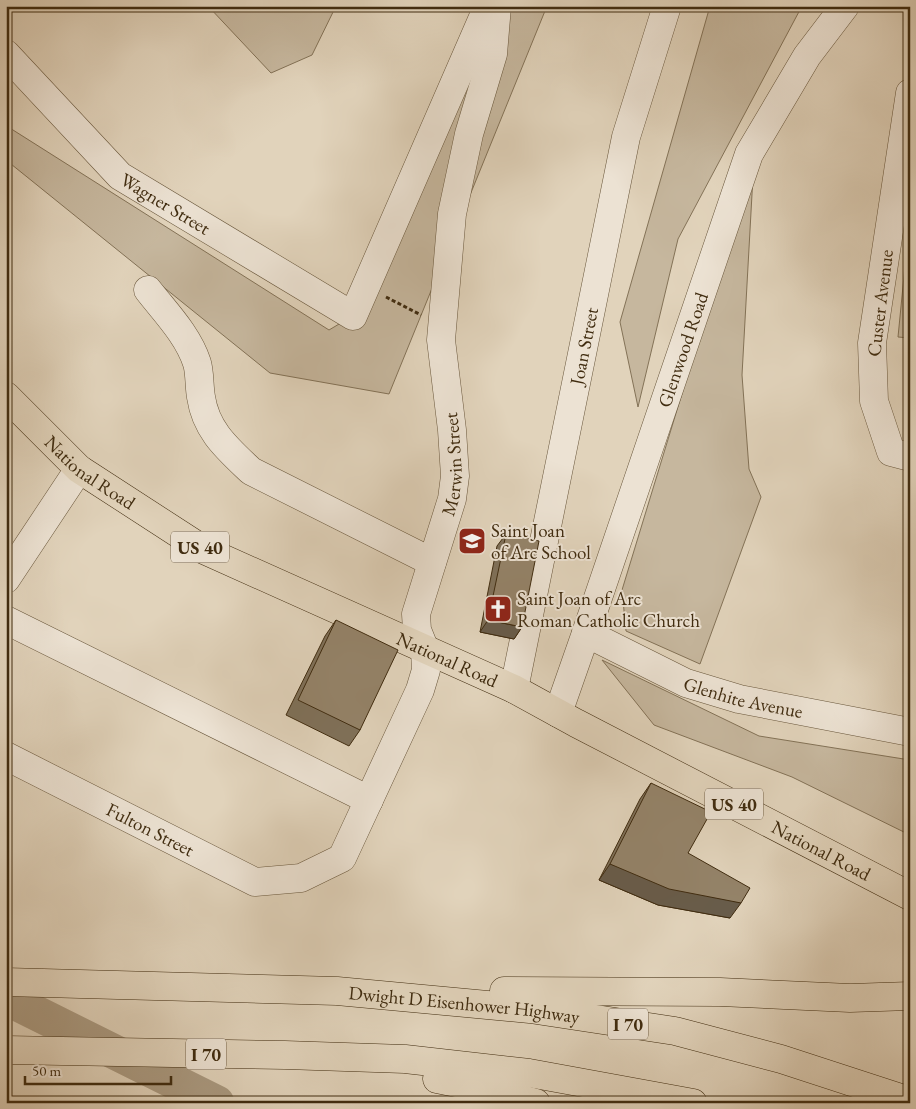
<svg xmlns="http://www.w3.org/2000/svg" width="916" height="1109" font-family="'EB Garamond',serif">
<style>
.green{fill:#c6b79e;stroke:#837257}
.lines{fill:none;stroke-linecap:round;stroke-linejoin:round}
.river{stroke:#aa9a81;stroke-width:35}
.minor-casing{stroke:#68563b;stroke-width:29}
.major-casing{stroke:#402c10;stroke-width:29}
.highway-casing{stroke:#402c10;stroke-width:29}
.path{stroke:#402c10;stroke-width:3;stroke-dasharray:4 2.5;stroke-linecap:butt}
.minor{stroke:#ece2d3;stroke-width:28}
.major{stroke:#e1d3bb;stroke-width:28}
.highway{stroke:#e1d3bb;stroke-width:28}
.wall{fill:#7f715a;stroke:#402c10}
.shaded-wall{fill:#685c4a;stroke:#402c10}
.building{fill:#948369;stroke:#402c10}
.labels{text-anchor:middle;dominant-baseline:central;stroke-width:4;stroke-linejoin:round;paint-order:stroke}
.shield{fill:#ece2d3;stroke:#74634a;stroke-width:1}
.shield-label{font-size:18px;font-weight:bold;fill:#402c10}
.street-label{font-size:19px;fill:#402c10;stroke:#ece2d3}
.poi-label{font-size:19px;fill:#402c10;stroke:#ece2d3;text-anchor:start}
</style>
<rect width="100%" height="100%" fill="#e1d3bb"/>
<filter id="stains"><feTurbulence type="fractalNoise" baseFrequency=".004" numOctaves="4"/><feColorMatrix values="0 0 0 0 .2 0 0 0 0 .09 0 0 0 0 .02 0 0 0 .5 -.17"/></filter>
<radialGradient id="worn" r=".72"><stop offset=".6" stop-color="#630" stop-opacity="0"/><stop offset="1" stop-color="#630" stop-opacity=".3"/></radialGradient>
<g class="green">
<path d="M208 6H336L312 55 271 73Z"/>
<path d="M496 6H547L389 394 270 373 6 160V123L13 130 329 330 366 308Z"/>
<path d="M710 6H802L678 239 638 407 620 322Z"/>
<path d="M754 158 742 375 749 469 761 497 700 664 626 631 622 590Z"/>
<path d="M910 215V338L898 337Z"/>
<path d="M602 660 759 736 910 760V835L792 777 654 725Z"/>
</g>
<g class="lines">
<path class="river" d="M6 998 217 1103"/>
<defs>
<g id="minor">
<path id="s1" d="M6 54 120 176 353 316 488 6"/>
<path d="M910 93 872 343 874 401 891 452 910 457"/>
<path d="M148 290C165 312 188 335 197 363 200 373 199 386 201 397 206 431 228 449 251 471L432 562"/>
<path d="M6 579 79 469"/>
<path d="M6 620 369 800"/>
<path id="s2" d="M586 633 686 683 739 699 910 732"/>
<path id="s3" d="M514 689 626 137 667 6"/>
<path id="s4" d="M558 713 586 633 749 154 807 56 845 6"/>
<path id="s5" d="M6 756 255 882 301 878 342 858 420 690 426 670 425 650 417 630 416 614 452 499 455 476 452 430 441 340 452 214 469 134 493 54 497 6"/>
</g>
<g id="major">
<path id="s6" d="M6 396 79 469 204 550 514 689 576 723 910 896"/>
</g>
<g id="highway">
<path id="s7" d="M6 982 337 991 530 1009 675 1031 781 1059 910 1101"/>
<path d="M504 991 720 992 850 998 910 996"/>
<path d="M6 1050 285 1055 405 1059 529 1073 693 1103"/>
<path d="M437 1079 481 1088 536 1103"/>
</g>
</defs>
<use href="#minor" class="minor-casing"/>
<use href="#major" class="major-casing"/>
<use href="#highway" class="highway-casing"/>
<path class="path" d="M386 297 421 315"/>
<use href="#minor" class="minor"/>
<use href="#major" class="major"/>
<use href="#highway" class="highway"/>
</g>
<g class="wall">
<path d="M506 534 522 627 514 639 480 632 497 546Z"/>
<path d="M336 620 360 730 349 746 286 715 325 636Z"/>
<path d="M651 783 688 853 730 918 658 905 599 880 640 799Z"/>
</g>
<g class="shaded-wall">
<path d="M488 620 522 627 514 639 480 632Z"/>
<path d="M610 864 741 903 730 918 658 905 599 880Z"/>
</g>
<g class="building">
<path d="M506 534 539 541 522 627 488 620Z"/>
<path d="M336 620 398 650 360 730 298 700Z"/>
<path d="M651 783 711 812 688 853 750 888 741 903 669 889 610 864Z"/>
</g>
<defs>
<symbol id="school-square" viewBox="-11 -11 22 22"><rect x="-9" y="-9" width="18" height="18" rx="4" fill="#8f2418" stroke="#ece2d3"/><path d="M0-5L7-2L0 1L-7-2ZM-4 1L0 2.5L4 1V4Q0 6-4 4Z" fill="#fff"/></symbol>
<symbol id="church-square" viewBox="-11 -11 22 22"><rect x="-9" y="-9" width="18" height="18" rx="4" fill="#8f2418" stroke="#ece2d3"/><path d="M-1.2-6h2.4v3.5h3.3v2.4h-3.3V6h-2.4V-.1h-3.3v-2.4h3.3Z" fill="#fff"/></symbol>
</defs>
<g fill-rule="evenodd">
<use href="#school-square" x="456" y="525" width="32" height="32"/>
<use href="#church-square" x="482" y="593" width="32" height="32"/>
</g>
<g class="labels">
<g class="shield">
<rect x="171" y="531.5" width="58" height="31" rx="4"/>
<rect x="705" y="788.5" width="58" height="31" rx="4"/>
<rect x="608" y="1008.5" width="40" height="31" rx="4"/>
<rect x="186" y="1038.5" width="40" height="31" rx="4"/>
</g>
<g class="shield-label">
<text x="200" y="547">US 40</text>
<text x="734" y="804">US 40</text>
<text x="628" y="1024">I 70</text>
<text x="206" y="1054">I 70</text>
</g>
<g class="street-label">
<text stroke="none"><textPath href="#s1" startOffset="220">Wagner Street</textPath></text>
<text transform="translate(880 303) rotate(-83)">Custer Avenue</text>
<text stroke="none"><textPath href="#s3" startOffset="350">Joan Street</textPath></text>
<text stroke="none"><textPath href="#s4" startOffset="384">Glenwood Road</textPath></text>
<text stroke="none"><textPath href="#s5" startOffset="790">Merwin Street</textPath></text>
<text stroke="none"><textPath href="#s6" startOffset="114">National Road</textPath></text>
<text stroke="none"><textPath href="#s6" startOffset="519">National Road</textPath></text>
<text stroke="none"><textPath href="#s2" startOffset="171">Glenhite Avenue</textPath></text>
<text stroke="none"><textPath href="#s5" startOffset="162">Fulton Street</textPath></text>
<text stroke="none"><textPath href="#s6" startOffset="939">National Road</textPath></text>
<text stroke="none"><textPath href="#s7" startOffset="459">Dwight D Eisenhower Highway</textPath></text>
</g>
<g class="poi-label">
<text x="491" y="530">Saint Joan<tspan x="491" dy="22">of Arc School</tspan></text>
<text x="517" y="598">Saint Joan of Arc<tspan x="517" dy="22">Roman Catholic Church</tspan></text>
</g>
</g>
<rect width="916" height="1109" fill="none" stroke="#e1d3bb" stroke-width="25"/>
<rect x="8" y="8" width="901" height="1094" fill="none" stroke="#402c10" stroke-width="2.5"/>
<rect x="12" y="12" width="891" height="1084" fill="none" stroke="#402c10"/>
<path d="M25 1076v8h146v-8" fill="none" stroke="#402c10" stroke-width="2.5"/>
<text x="32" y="1076" font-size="15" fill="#402c10" stroke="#ece2d3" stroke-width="4" paint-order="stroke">50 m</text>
<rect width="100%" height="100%" filter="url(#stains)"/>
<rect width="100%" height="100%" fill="url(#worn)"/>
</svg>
